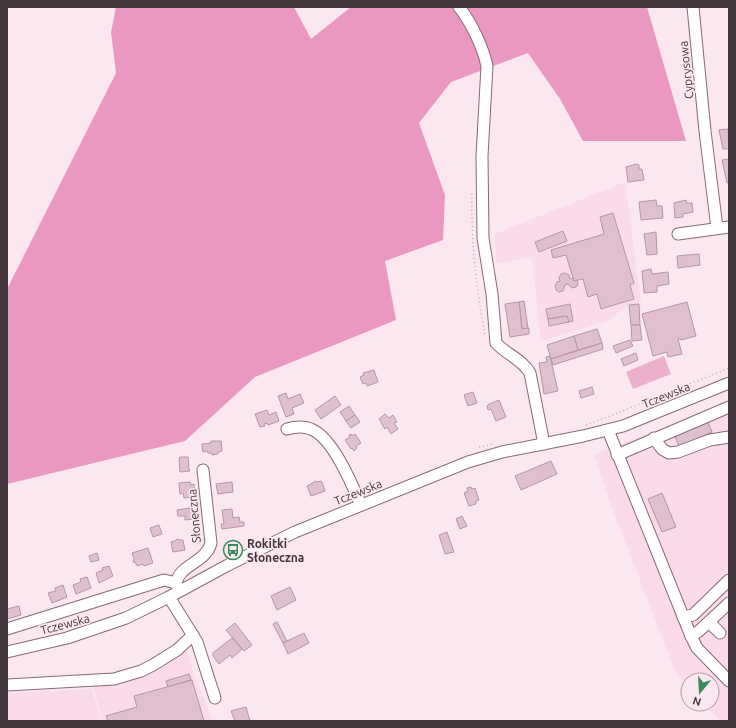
<svg xmlns="http://www.w3.org/2000/svg" width="736" height="728" font-family="Ubuntu,sans-serif">
<style>
.built{fill:#fbdaea}
.green{fill:#ecafcc}
.forest{fill:#ea98c1}
.building{fill:#e0c0cf;stroke:#b596a4}
.lines{fill:none;stroke-linecap:round;stroke-linejoin:round}
.minor-casing{stroke:#866977;stroke-width:13}
.path{stroke:#bfadb5;stroke-width:1.5;stroke-dasharray:1 3;stroke-linecap:butt}
.minor{stroke:#fff;stroke-width:11}
.labels{text-anchor:middle;dominant-baseline:central;stroke-width:3.5;stroke-linejoin:round;paint-order:stroke}
.street-label{font-size:12px;fill:#43363c;stroke:#fbe7f0}
.poi-label{font-size:12px;font-weight:bold;fill:#43363c;stroke:#fbe7f0;text-anchor:start}
</style>
<rect width="100%" height="100%" fill="#fbe7f0"/>
<g class="built">
<path d="M625 182 642 310H639L638 304 629 305 607 321 541 341 532 257 496 263 495 234Z"/>
<path d="M729 401V721H721L704 704H712V680H688V688L675 671 614 513 594 455Z"/>
<path d="M184 643 194 674 213 721H103L91 680 129 677Z"/>
<path d="M92 689 101 721H7V693Z"/>
</g>
<path class="green" d="M664 356 671 374 633 389 626 372Z"/>
<path class="forest" d="M116 7H294L311 39 351 7H647L686 141H583L560 99 528 53 451 82 419 123 445 195 443 240 385 261 396 320 255 377 185 441 7 484V289L116 73 111 32Z"/>
<g class="building">
<path d="M728 129 729 149H723L719 130Z"/>
<path d="M729 159V182L727 183 722 160Z"/>
<path d="M636 164 639 165V169H642L644 180 628 182 626 167Z"/>
<path d="M656 200 657 206H662L663 218 641 220 639 202Z"/>
<path d="M686 200 687 203H692L693 212 683 214V217L675 218 674 203Z"/>
<path d="M613 213 634 283 630 285 634 299 601 309 597 294 588 297 583 279 574 281 566 255 553 258 551 250 604 234 600 217Z"/>
<path d="M563 231 567 241 539 252 535 242Z"/>
<path d="M656 232 657 254 647 255 644 234Z"/>
<path d="M699 254 700 265 678 268 677 256Z"/>
<path d="M651 269 652 274 668 272 669 284 657 286V292L644 293 642 271Z"/>
<path d="M565 273 569 275 570 279 573 278 574 281 577 280 578 284 576 287 572 288 568 284 565 285 563 291 559 292 556 290 555 286 557 282 560 281 559 278 561 274Z"/>
<path d="M524 301 528 328 522 329 519 302Z"/>
<path d="M519 302 522 329 529 328V334L510 337 505 304Z"/>
<path d="M687 302 696 336 681 340V339H678L682 354 668 357 667 352 653 356 642 314Z"/>
<path d="M570 304 573 321 568 322 567 316 548 319 546 309Z"/>
<path d="M639 304 640 325H631L629 305Z"/>
<path d="M567 316 569 322 549 326 548 319Z"/>
<path d="M631 325H640L642 340 632 341Z"/>
<path d="M597 329 602 343 578 350 574 336Z"/>
<path d="M574 336 578 350 551 359 547 345Z"/>
<path d="M630 340 633 346 616 353 613 346Z"/>
<path d="M602 343 603 349 553 365 551 359Z"/>
<path d="M636 353 638 360 624 366 621 359Z"/>
<path d="M550 356 558 391 544 394 539 363 547 362 546 357Z"/>
<path d="M374 370 378 382 367 386 366 383 363 384 360 377 364 375 363 373Z"/>
<path d="M592 387 594 394 581 398 579 391Z"/>
<path d="M473 392 477 403 468 406 464 395Z"/>
<path d="M286 393 288 399 300 394 304 403 292 408 294 414 286 417 278 396Z"/>
<path d="M335 396 341 405 321 419 315 410Z"/>
<path d="M499 400 506 417 496 421 491 409 488 410 487 406 489 404Z"/>
<path d="M349 406 355 415 346 421 340 412Z"/>
<path d="M267 410 269 415 276 412 279 421 268 425 267 423 264 424 265 426 260 427 255 414Z"/>
<path d="M385 414 389 418 393 415 397 422 394 423 398 429 391 434 387 427 385 429 379 419Z"/>
<path d="M355 415 360 422 351 428 346 421Z"/>
<path d="M707 420 712 432 679 446 674 434Z"/>
<path d="M351 434 352 436 355 434 361 443 356 446 357 448 354 451 352 448 351 449 345 440 350 437 349 435Z"/>
<path d="M211 441H221L222 451 218 452V454L212 455V453H208L207 451 203 452 202 444 211 443Z"/>
<path d="M180 457H188L189 466H188L190 471 180 472 179 458Z"/>
<path d="M551 461 557 474 521 490 515 476Z"/>
<path d="M316 481 317 482 321 481 322 482 325 491 311 496 307 486Z"/>
<path d="M190 482 191 485 194 484V489H192V497L184 498 183 493 180 494 179 483Z"/>
<path d="M232 482 233 492 218 494 216 484Z"/>
<path d="M471 487 472 489 475 488 479 500 476 501V504L469 506 464 493 468 491 467 488Z"/>
<path d="M662 493 676 527 662 532 648 499Z"/>
<path d="M190 508V510L194 509 195 519 185 520V516H178L177 510Z"/>
<path d="M232 509 233 518 239 517 240 522H244V526L222 529 221 524H224L222 510Z"/>
<path d="M462 516 467 526 460 529 456 519Z"/>
<path d="M159 525 162 534 153 537 150 528Z"/>
<path d="M447 532 454 552 445 554 439 535Z"/>
<path d="M177 539 180 540H183L185 550 173 552 171 542 175 541Z"/>
<path d="M148 548 153 563 144 566 143 564 137 566 135 562H133L134 559 132 553Z"/>
<path d="M97 553 99 560 91 562 89 556Z"/>
<path d="M109 566 113 576 99 583 96 573 103 570 102 568Z"/>
<path d="M87 577 91 588 76 594 73 585 81 582 80 579Z"/>
<path d="M63 585 67 597 52 603 48 593 56 591 55 588Z"/>
<path d="M290 587 296 600 277 610 271 596Z"/>
<path d="M19 606 21 615 7 619V609Z"/>
<path d="M277 622 287 641 283 643 273 624Z"/>
<path d="M235 623 252 645 244 651 226 630Z"/>
<path d="M304 633 309 643 288 654 283 643Z"/>
<path d="M232 638 242 649 232 658 230 655 219 664 213 656V653Z"/>
<path d="M189 674 191 680 168 687 166 681Z"/>
<path d="M192 680 204 721H108L106 716 137 707 134 696Z"/>
<path d="M246 707 250 721H235L231 711Z"/>
</g>
<g class="lines">
<defs>
<g id="minor">
<path d="M459 7C471 22 483 47 487 66L482 156 483 238 492 294 496 343C506 354 523 360 530 373L544 444"/>
<path d="M693 7 705 131 717 228"/>
<path d="M678 234 729 227"/>
<path d="M287 429C294 427 303 426 311 429 333 438 352 484 361 505"/>
<path d="M608 430 691 636 697 648 729 681"/>
<path d="M654 438 662 449 669 453 678 452 710 440 729 437"/>
<path d="M617 455 729 407"/>
<path d="M179 589 176 583C177 579 179 575 182 572 192 562 207 558 211 543L203 470"/>
<path d="M169 597 197 642 215 698"/>
<path d="M683 617 693 615 729 580"/>
<path d="M709 622 720 633"/>
<path d="M7 629 164 580 176 583"/>
<path d="M691 636 699 631 729 603"/>
<path d="M7 652 67 638 126 618 169 597 228 565 295 532 468 462 502 452 583 436 623 426 729 383"/>
<path d="M7 685 114 679 141 671 153 665 177 650 193 635"/>
</g>
</defs>
<use href="#minor" class="minor-casing"/>
<g class="path">
<path d="M472 194C471 241 476 288 485 335"/>
<path d="M586 425 610 416 729 368"/>
<path d="M479 447 493 444"/>
</g>
<use href="#minor" class="minor"/>
</g>
<defs>
<symbol id="bus-ring" viewBox="-11 -11 22 22"><circle r="9.5" fill="#fbe7f0" stroke="#398a5b" stroke-width="1.5"/><path d="M-5-6H5V4H4V6H2V4H-2V6H-4V4H-5ZM-3.5-4V0h7V-4ZM-3.5 1.2v1.5H-2V1.2ZM2 1.2v1.5H3.5V1.2Z" fill="#398a5b"/></symbol>
</defs>
<g fill-rule="evenodd">
<use href="#bus-ring" x="222" y="539" width="22" height="22"/>
</g>
<g class="labels">
<g class="street-label">
<text transform="translate(686 70) rotate(-96)">Cyprysowa</text>
<text transform="translate(666 395) rotate(-22)">Tczewska</text>
<text transform="translate(358 492) rotate(-22)">Tczewska</text>
<text transform="translate(194 516) rotate(-95)">Słoneczna</text>
<text transform="translate(65 624) rotate(-15)">Tczewska</text>
</g>
<g class="poi-label">
<text x="247" y="543">Rokitki<tspan x="247" dy="14">Słoneczna</tspan></text>
</g>
</g>
<rect width="736" height="728" fill="none" stroke="#43363c" stroke-width="16"/>
<g transform="translate(700 692) rotate(198)"><circle r="19" fill="#fbe7f0" stroke="#b1a0a8"/>
<path d="M0-3L7 15L0 10L-7 15Z" fill="#398a5b"/>
<text y="-6" font-size="11" font-weight="bold" text-anchor="middle" fill="#43363c">N</text>
</g>
</svg>
